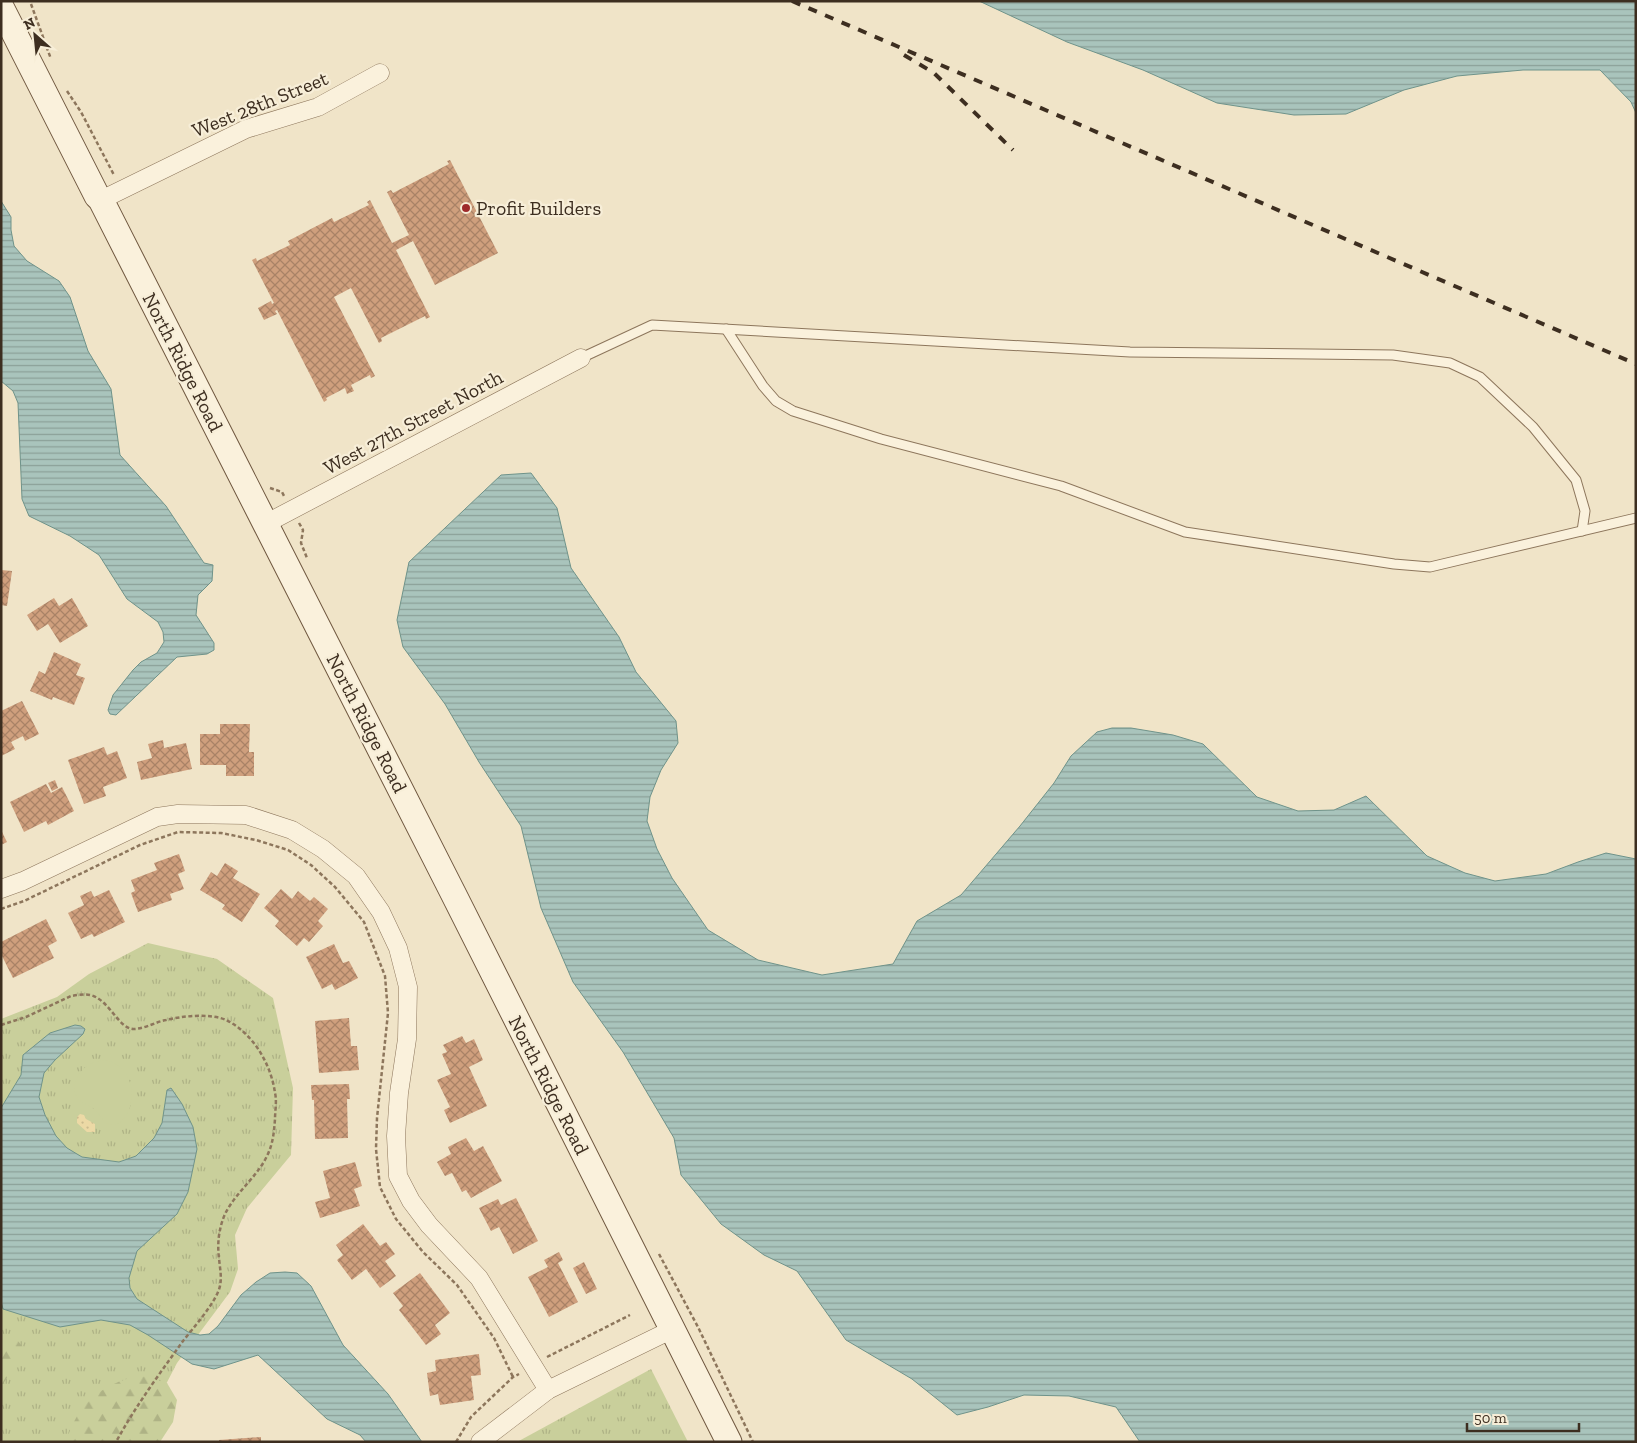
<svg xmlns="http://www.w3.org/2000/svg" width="1637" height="1443" font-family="'Zilla Slab',serif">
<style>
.grass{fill:url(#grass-tufts)}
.forest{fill:url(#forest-firs)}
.sand{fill:url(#sand-dots)}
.pitch{fill:#c9cf9b}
.water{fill:url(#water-rules);stroke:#6f938a}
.building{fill:url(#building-cross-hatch)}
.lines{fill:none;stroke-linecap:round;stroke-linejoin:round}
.service-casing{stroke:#8d765c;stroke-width:11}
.minor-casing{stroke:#8d765c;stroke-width:19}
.secondary-casing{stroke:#6f573f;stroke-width:27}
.path{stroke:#8d765c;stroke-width:2.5;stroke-dasharray:4 2.5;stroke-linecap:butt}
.service{stroke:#faf1dc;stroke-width:9}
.minor{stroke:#faf1dc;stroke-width:18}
.secondary{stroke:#faf1dc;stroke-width:25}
.rail{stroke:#3d2e20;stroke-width:4;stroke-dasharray:9 9;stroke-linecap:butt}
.poi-dot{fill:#9e2a2b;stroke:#f7eed8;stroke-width:2}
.labels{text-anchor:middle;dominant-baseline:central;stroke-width:4.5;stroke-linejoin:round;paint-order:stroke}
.street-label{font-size:20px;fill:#3d2e20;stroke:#f7eed8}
.poi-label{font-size:20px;fill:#3d2e20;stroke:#f7eed8;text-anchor:start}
</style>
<defs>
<pattern id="grass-tufts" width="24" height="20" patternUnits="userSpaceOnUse" patternTransform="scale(1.25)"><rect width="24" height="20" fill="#c9cf9b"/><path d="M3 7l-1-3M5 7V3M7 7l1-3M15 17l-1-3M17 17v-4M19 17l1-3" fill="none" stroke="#aeb285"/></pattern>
<pattern id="forest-firs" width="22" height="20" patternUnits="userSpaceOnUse" patternTransform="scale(1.25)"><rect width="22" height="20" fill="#c9cf9b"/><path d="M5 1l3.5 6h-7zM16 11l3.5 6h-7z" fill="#aeb285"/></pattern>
<pattern id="sand-dots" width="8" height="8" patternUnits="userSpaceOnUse" patternTransform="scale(1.25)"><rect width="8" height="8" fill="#ecd9a5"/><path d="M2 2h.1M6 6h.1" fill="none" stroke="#cbbb8e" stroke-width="1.8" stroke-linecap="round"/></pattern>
<pattern id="water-rules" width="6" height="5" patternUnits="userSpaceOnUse" patternTransform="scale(1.25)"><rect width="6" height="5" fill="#a9c4bc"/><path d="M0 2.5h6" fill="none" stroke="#8ba098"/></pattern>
<pattern id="building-cross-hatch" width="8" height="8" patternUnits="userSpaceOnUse" patternTransform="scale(1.25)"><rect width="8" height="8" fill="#cf9f7d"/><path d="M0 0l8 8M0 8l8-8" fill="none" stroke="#a98266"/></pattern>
</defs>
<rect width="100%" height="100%" fill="#f0e4c8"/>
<g class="grass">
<path d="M148 943 217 959 273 998 293 1088 291 1155 247 1208 235 1235 238 1269 230 1292 177 1363 136 1442H1V1019L57 997 89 974Z"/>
<path d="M651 1369 688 1442H517Z"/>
</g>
<g class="forest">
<path d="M1 1333 18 1341 25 1350 1 1387Z"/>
<path d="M139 1375 167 1383 177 1400 173 1422 160 1442H66C78 1402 100 1386 139 1375Z"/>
</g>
<path class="sand" d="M80 1114 84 1115 86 1119 95 1124V1132H87L77 1123V1117Z"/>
<path class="pitch" d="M104 1060C127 1063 136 1087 130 1107 128 1115 119 1129 108 1124 103 1122 100 1114 95 1110 90 1105 81 1103 77 1097 70 1086 79 1070 90 1064 94 1062 99 1061 104 1060Z"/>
<g class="water">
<path d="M979 1H1636V113L1631 102 1600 70H1523L1457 76 1404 90 1346 114 1294 115 1217 103 1143 70 1067 42Z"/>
<path d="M1 201 11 217V230L14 246 27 261 59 281 70 297 88 351 111 389 120 455 166 506 204 563 213 565 212 581 198 595 196 615 214 643V650L207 654 177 657 116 715 110 714 108 710 113 695 133 670 141 662 157 653 164 642 163 632 158 622 127 599 99 555 70 536 29 516 22 499 18 403 13 391 1 381Z"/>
<path d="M531 473 557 508 571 568 619 637 636 672 676 721 678 743 661 770 650 797 647 821 657 849 672 878 708 930 758 960 822 975 893 964 917 921 961 895 1020 826 1054 783 1071 756 1097 732 1112 728H1131L1173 735 1203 744 1257 797 1298 811 1334 810 1366 796 1427 856 1465 873 1495 881 1546 874 1578 862 1606 853 1636 859V1442H1140L1116 1407 1069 1396 1024 1395 988 1407 957 1415 912 1379 846 1340 797 1271 764 1255 721 1224 681 1175 674 1138 623 1052 573 982 541 908 521 826 479 762 445 704 403 647 397 620 409 562 501 475Z"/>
<path d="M75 1025 81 1026 85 1029 83 1034 55 1060 44 1073 39 1097 45 1115 56 1136 67 1148 82 1157 119 1162 136 1156 154 1138 162 1123 167 1090 171 1088 182 1104 193 1127 197 1149 188 1192 177 1214 137 1251 129 1278 130 1288 137 1299 188 1332 200 1335 209 1334 218 1326 241 1295 256 1282 270 1273 285 1272 297 1273 311 1286 343 1345 388 1394 422 1442H366L360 1435 327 1419 258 1355 214 1369 192 1364 148 1335 130 1325 101 1320 60 1327 3 1309 1 1301V1108L21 1075 23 1055 50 1033Z"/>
</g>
<g class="building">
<path d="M450 160 498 253 435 285 413 241 396 250 430 317 426 319 425 316 381 338 382 341 379 343 351 288 334 297 375 376 371 378 370 375 351 385 354 391 347 394 345 388 326 398 327 400 324 402 277 310 275 311 277 314 264 320 258 308 271 301 272 304 274 303 252 260 256 258 257 261 290 245 288 241 332 218 334 222 369 205 367 202 370 200 392 243 409 235 387 192 391 190 393 193 449 164 447 161Z"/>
<path d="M1 570 12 571 7 606 1 605Z"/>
<path d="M54 598 59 606 72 598 88 626 60 643 48 624 37 631 27 615Z"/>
<path d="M54 652 81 664 76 675 85 678 74 705 53 697 52 700 30 691 39 671 45 674Z"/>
<path d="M22 701 39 734 25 741 23 736 11 742 15 749 1 756V711Z"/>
<path d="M220 724H250L249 752H254V776H226V765H200V734H220Z"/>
<path d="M163 740 164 748 186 743 192 769 141 780 137 762 152 758 148 744Z"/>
<path d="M104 747 107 755 117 751 127 778 103 787 106 796 84 804 68 760Z"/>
<path d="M55 780 58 788 52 791 48 783Z"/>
<path d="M46 784 51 793 62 787 74 811 48 825 46 821 24 832 10 802Z"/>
<path d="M1 830 7 842 1 845Z"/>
<path d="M179 854 185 871 178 874 184 889 170 894 172 900 138 912 131 893 135 891 131 880 157 870 154 863Z"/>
<path d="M225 863 238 871 233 878 260 894 242 922 222 909 225 905 200 890 211 872 217 876Z"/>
<path d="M281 889 292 899 298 891 310 901 314 897 328 909 318 921 323 926 309 942 304 938 297 946 275 926 279 921 264 908Z"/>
<path d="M109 890 125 922 94 937 92 934 81 939 68 913 84 905 80 896 91 891 94 897Z"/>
<path d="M46 919 57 941 48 946 54 958 13 978 1 954V942Z"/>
<path d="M334 944 343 963 349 961 358 978 335 990 332 984 322 989 306 957Z"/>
<path d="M349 1018 351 1046H357L359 1070 319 1073 315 1021Z"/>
<path d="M462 1036 466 1043 474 1039 483 1060 469 1067 487 1106 450 1123 444 1110 450 1107 437 1080 451 1074 442 1054 447 1052 443 1045Z"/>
<path d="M349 1084 350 1099H347L348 1138 315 1139 314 1100H312L311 1085Z"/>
<path d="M466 1138 474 1151 483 1146 502 1181 471 1198 466 1190 462 1192 452 1173 445 1176 437 1162 451 1154 448 1147Z"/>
<path d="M355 1162 362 1186 354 1189 360 1206 320 1218 315 1202 330 1198 323 1171Z"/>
<path d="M516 1198 538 1241 513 1254 499 1227 491 1231 479 1208 498 1199 501 1205Z"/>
<path d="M363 1224 380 1246 386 1242 395 1254 385 1261 396 1276 380 1288 366 1269 352 1280 337 1260 343 1255 336 1245Z"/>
<path d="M559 1252 563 1260 558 1263 578 1302 549 1317 528 1277 548 1267 544 1260Z"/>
<path d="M584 1262 597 1289 586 1294 573 1268Z"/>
<path d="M420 1273 450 1313 435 1325 441 1334 426 1345 399 1310 403 1306 393 1293Z"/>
<path d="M479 1354 481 1375 471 1376 474 1400 440 1405 438 1394 430 1396 427 1373 436 1371 435 1360Z"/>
<path d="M261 1437V1442H219V1440Z"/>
</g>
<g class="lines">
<defs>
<g id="service">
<path d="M726 329 763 386 776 401 793 411 881 439 1061 486 1185 532 1394 564 1430 567 1636 518"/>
<path d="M581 358 652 325 1130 352 1393 355 1450 363 1480 377 1533 427 1576 480 1585 511 1582 531"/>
</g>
<g id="minor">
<path d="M101 200 246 129 318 107 380 73"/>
<path d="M265 524 581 358"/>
<path d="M1 889 23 881 157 817 178 814 246 815 292 830 323 849 356 876 381 912 398 948 408 987 407 1039 399 1093 396 1136 398 1176 411 1201 429 1225 479 1278 548 1390"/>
<path d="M480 1442 548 1390 671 1330"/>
</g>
<path id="secondary" d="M1 7 97 196 101 200 453 893 729 1442"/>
</defs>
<use href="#service" class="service-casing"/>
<use href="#minor" class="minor-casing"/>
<use href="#secondary" class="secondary-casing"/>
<g class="path">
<path d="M31 4 51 59"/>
<path d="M67 91 81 112 114 175"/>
<path d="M270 488 282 492 284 496"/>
<path d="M299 523 303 530 301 543 307 558"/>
<path d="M1 909 24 901 140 845 178 832 221 833 256 840 288 850 311 865 335 887 364 922 385 976 388 1013 377 1118 376 1149 380 1187 396 1219 423 1252 457 1285 494 1338 513 1377"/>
<path d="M1 1025 26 1017 71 996C77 995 84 994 90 995 109 999 118 1028 133 1029 145 1029 155 1022 166 1020 182 1016 211 1013 226 1020 253 1033 271 1064 275 1093 277 1101 275 1111 275 1119 274 1132 273 1144 267 1156 257 1177 236 1192 225 1214 219 1228 217 1243 219 1258 220 1270 223 1281 218 1292 211 1308 194 1327 183 1341 160 1373 135 1407 116 1442"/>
<path d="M659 1254 698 1327 753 1442"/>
<path d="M547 1357 630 1315"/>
<path d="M456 1442 471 1417 513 1377 519 1374"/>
</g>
<use href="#service" class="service"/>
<use href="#minor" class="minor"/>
<use href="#secondary" class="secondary"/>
<g class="rail">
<path d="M792 1 1636 364"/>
<path d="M904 55 934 73 1013 150"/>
</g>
</g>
<circle class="poi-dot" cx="466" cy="208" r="5"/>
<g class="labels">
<g class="street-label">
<text transform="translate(260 104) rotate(-22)">West 28th Street</text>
<text transform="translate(183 362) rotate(63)">North Ridge Road</text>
<text transform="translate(413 422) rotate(-28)">West 27th Street North</text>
<text transform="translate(367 723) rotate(63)">North Ridge Road</text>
<text transform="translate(549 1085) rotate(63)">North Ridge Road</text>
</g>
<g class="poi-label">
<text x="476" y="208">Profit Builders</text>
</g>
</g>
<rect width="1637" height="1443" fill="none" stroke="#3d2e20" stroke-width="5"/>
<g transform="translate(35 35) rotate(333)" stroke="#f7eed8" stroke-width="4" paint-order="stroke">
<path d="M0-4L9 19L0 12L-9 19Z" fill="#3d2e20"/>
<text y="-8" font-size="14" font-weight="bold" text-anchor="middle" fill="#3d2e20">N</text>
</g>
<path d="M1467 1423v8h112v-8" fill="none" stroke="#3d2e20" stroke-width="2.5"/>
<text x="1474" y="1423" font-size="15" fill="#3d2e20" stroke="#f7eed8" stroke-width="4" paint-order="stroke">50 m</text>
</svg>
